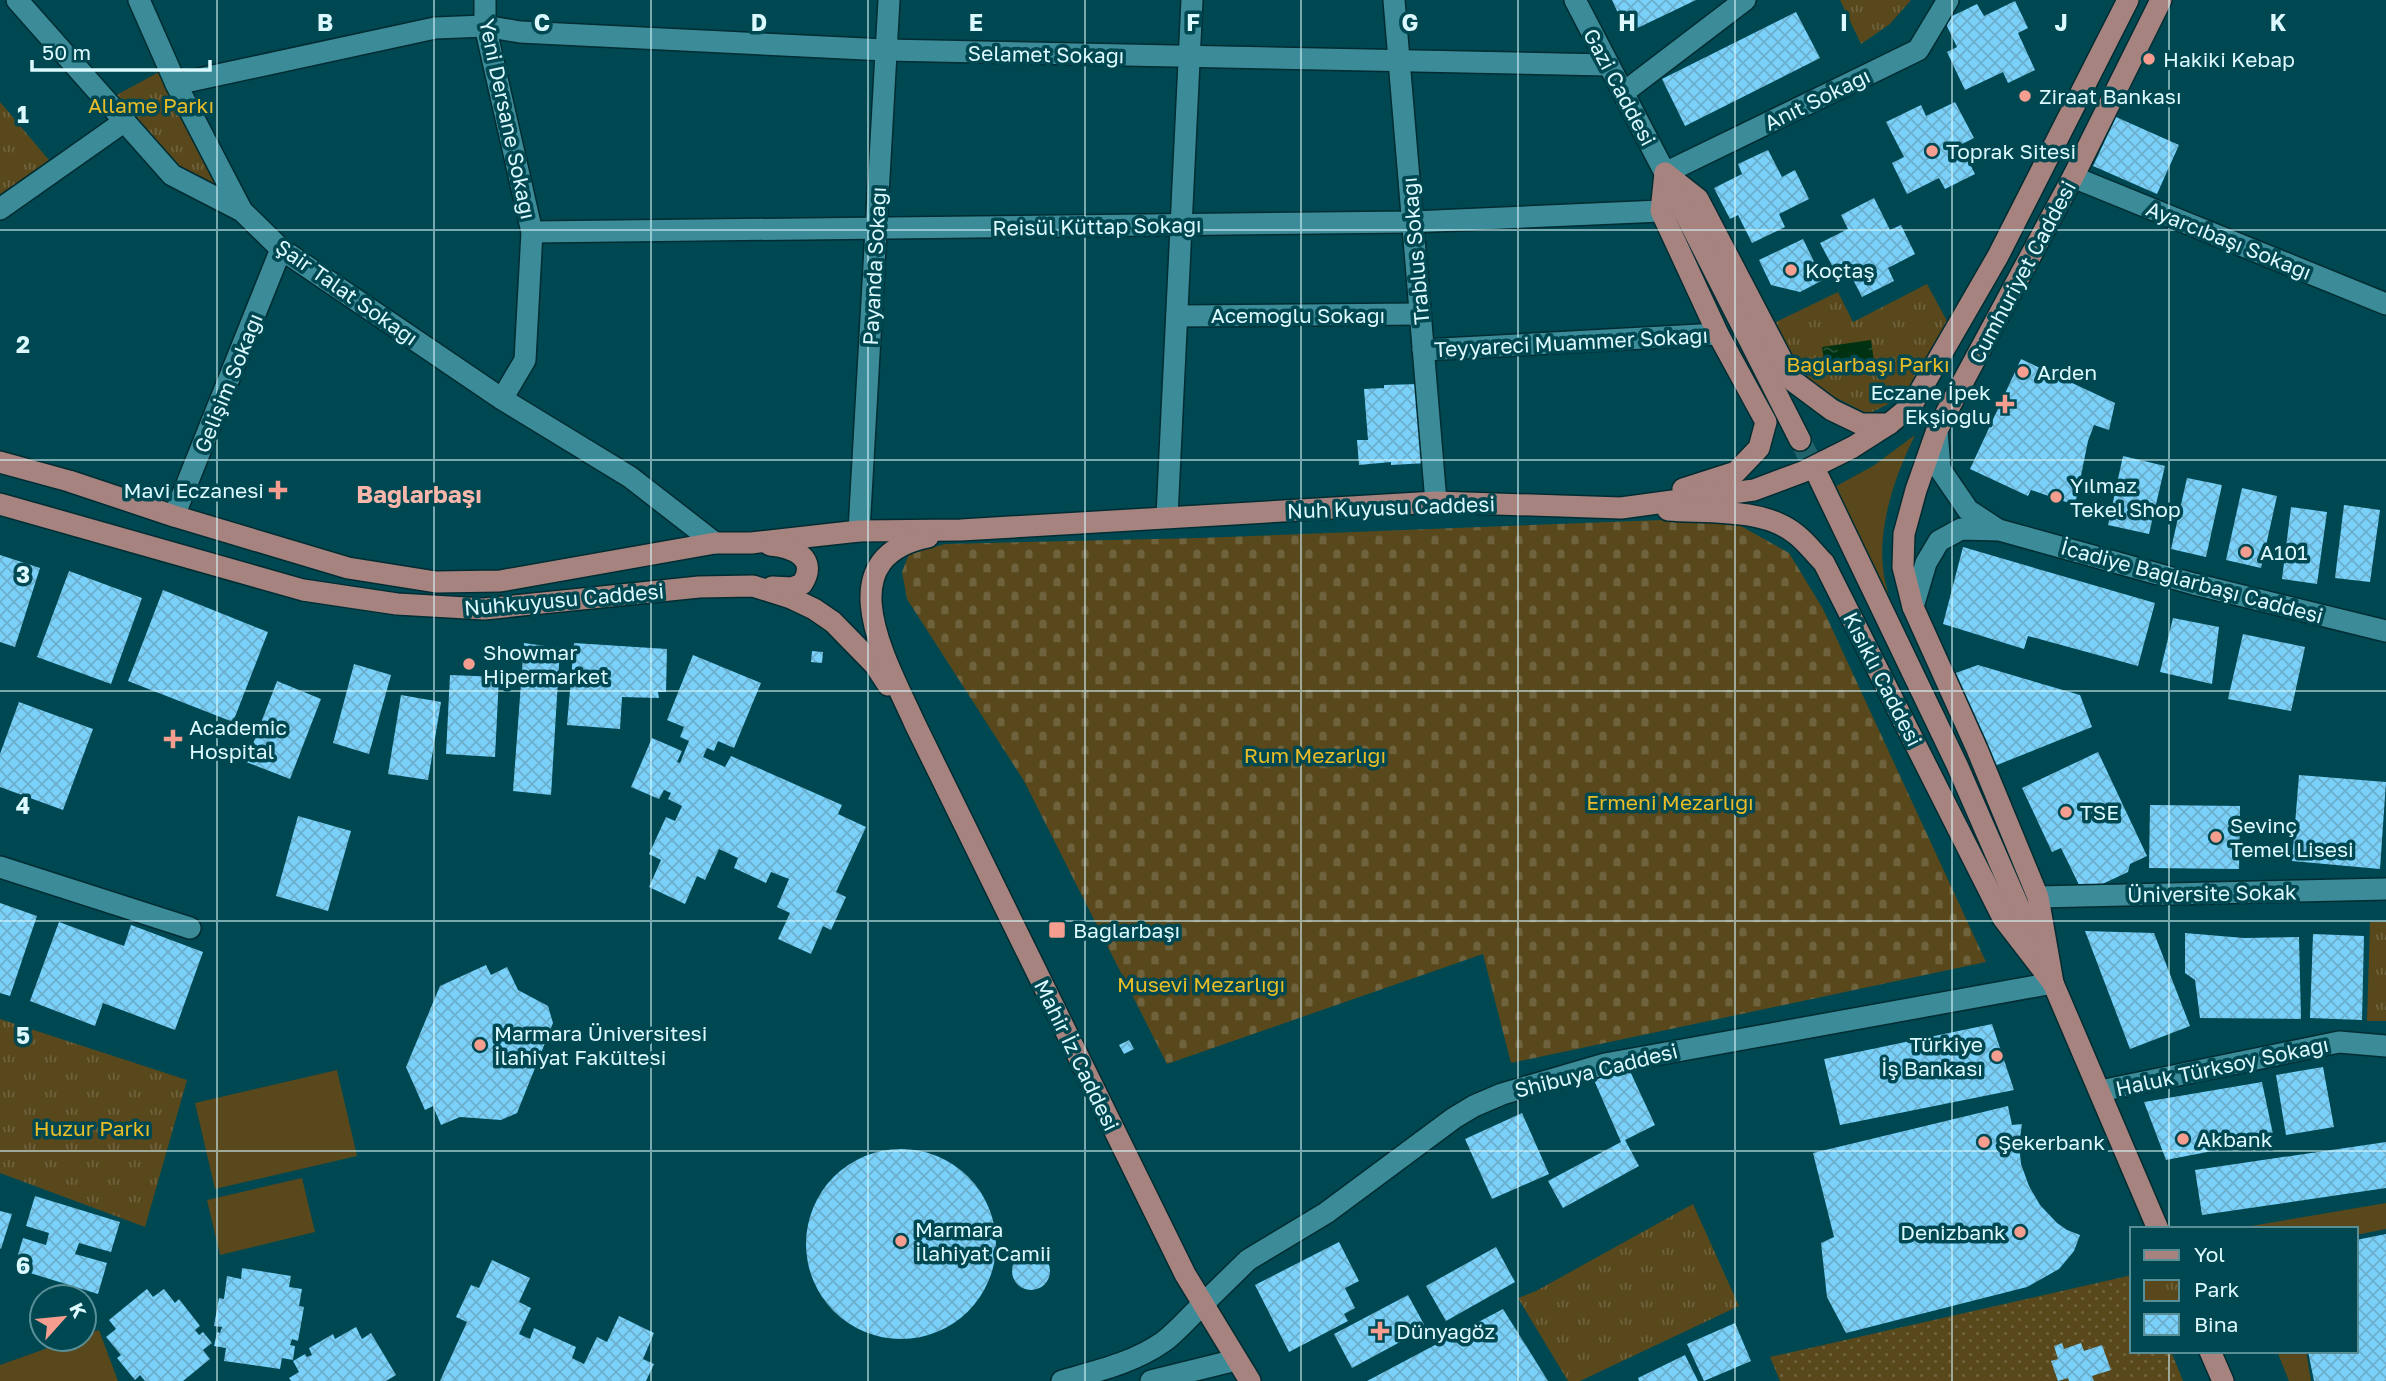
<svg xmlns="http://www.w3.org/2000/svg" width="2386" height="1381" font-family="'Golos Text',sans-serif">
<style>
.grass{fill:#58481c}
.cemetery{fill:url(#cemetery-stones)}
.park{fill:url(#park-tufts)}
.garden{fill:url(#garden-dots)}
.water{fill:url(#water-ripples)}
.building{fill:url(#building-cross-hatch)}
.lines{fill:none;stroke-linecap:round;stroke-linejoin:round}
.primary-tunnel{stroke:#21636b;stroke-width:21;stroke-dasharray:21 10;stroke-linecap:butt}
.street-casing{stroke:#002c32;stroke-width:24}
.secondary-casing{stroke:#002c32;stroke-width:24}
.primary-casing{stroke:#002c32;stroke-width:24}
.street{stroke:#3b8b98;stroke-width:21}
.secondary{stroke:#3b8b98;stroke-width:21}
.primary{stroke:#a6837e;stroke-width:21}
.grid{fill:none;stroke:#dbf9fe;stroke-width:2;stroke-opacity:0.55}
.poi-dot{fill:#f59d8e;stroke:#004851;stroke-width:2.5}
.labels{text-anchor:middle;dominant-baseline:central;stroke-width:7;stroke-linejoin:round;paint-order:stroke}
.street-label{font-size:21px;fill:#dbf9fe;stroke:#004851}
.poi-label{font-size:21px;fill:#dbf9fe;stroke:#004851;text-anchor:start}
.park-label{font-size:21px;fill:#e9bc27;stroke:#004851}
.quarter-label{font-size:24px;font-weight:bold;fill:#f9b6ab;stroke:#004851}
.grid-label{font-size:23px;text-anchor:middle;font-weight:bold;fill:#dbf9fe;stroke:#004851;stroke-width:7;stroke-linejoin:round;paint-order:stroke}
</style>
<defs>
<pattern id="cemetery-stones" width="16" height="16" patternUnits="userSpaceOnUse" patternTransform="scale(1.75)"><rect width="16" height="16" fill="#58481c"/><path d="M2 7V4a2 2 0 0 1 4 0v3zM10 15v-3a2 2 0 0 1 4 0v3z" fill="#6f633e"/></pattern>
<pattern id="park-tufts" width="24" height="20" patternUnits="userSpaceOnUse" patternTransform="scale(1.75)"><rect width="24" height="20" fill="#58481c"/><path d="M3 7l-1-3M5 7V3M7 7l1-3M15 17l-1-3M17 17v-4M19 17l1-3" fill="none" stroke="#6f633e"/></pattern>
<pattern id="garden-dots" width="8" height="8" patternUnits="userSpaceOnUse" patternTransform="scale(1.75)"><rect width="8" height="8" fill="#58481c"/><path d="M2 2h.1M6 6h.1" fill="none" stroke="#6f633e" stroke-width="1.8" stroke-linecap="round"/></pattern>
<pattern id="water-ripples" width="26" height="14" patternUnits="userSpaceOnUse" patternTransform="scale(1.75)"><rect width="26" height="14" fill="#003211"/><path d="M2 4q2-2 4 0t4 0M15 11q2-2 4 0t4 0" fill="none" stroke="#255035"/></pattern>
<pattern id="building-cross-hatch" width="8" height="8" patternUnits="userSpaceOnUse" patternTransform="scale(1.75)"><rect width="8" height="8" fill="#79d0f8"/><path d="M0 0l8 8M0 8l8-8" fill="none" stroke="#6bafcd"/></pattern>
</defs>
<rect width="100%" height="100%" fill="#004851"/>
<g class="grass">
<path d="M1915 435C1894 478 1875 532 1885 581 1889 598 1895 616 1900 633L1829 490 1873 466Z"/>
<path d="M337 1070 357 1156 215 1189 195 1103Z"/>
<path d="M302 1178 315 1232 220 1255 207 1200Z"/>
<path d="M2386 1203V1229L2356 1235V1229H2233Z"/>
<path d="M99 1330 118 1381H0V1365L73 1339H84V1335Z"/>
<path d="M2277 1351H2306L2311 1381H2289Z"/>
</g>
<path class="cemetery" d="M1662 520 1732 521 1789 553 1823 609 1986 962 1511 1063 1483 954 1167 1064 1024 781 907 599 902 572 909 554 945 544 1199 538Z"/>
<g class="park">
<path d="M1840 0H1911L1890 24 1861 44Z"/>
<path d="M161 71 228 195 175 169 111 98Z"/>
<path d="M0 102 54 166 0 200Z"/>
<path d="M1927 284 1947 321 1911 393 1868 414 1813 386 1799 376 1776 322 1838 292 1853 322Z"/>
<path d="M2370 922H2386V1021H2367Z"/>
<path d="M0 1019 187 1080 145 1227 0 1173Z"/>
<path d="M1693 1204 1739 1306 1580 1381H1568L1518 1298 1536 1291Z"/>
</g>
<path class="garden" d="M2132 1275V1351H2171L2183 1381H1780L1770 1357Z"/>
<path class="water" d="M1871 340 1875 369 1842 373 1841 364 1825 366 1822 347Z"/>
<g class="building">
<path d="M1612 0H1696L1627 33Z"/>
<path d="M2015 1 2028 28 2018 33 2035 70 2008 83 2003 72 1965 90 1947 52 1957 47 1944 20 1977 4 1984 16Z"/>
<path d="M1796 12 1820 58 1685 126 1662 79Z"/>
<path d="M1955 102 1974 138 1960 145 1975 174 1945 189 1939 178 1907 194 1892 163 1904 157 1886 122 1921 105 1926 116Z"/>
<path d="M2116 117 2179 145 2157 194 2093 166Z"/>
<path d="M1768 150 1782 177 1795 170 1809 199 1779 214 1785 227 1752 243 1738 215 1730 219 1714 188 1742 174 1738 164Z"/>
<path d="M1874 198 1890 230 1901 225 1915 254 1888 268 1894 281 1862 297 1847 268 1836 273 1820 243 1848 229 1841 215Z"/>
<path d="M1803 239 1823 280 1800 292 1771 285 1759 260Z"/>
<path d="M2021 359 2115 403 2109 430 2094 425 2088 441 2075 505 2031 490 2028 496 1970 469Z"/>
<path d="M1420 384 1428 463 1391 465V462L1359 465 1357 440H1368L1364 389 1384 388V385Z"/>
<path d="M2123 456 2165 466 2149 534 2108 525Z"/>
<path d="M2187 478 2222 485 2206 557 2171 549Z"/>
<path d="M2242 488 2277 496 2261 568 2226 560Z"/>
<path d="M2344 505 2380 510 2370 582 2335 578Z"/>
<path d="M2291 507 2327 512 2317 584 2282 579Z"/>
<path d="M1963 547 2155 603 2138 666 2028 636 2024 649 1943 624Z"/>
<path d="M0 555 40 568 15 647 0 642Z"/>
<path d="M69 571 142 598 111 684 37 657Z"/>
<path d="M163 590 268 632 233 722 128 681Z"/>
<path d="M2173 618 2219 627 2212 684 2160 672Z"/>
<path d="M2243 634 2305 647 2291 711 2228 699Z"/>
<path d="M524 643 560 648 551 795 513 791Z"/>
<path d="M574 643 667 649 666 692H658L659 698 622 697 620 729 567 725Z"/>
<path d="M812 651 823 652 822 663 811 662Z"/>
<path d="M693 655 761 683 734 748 718 741 714 751 707 748 703 757 725 767 731 756 842 805 838 814 866 827 836 892 846 897 831 930 823 926 811 954 778 939 790 913 777 907 789 879 771 872 766 883 734 868 738 858 719 849 705 880 697 876 685 904 649 887 661 860 649 854 666 817 675 821 682 806 668 799 671 793 664 790 659 799 631 787 652 738 682 751 677 762 680 763 689 741 680 737 684 727 667 720Z"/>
<path d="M354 664 391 675 369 754 333 743Z"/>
<path d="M1978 665 2080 695 2092 727 1992 767 1953 674Z"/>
<path d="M450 675 499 677 495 757 446 754Z"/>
<path d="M277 681 321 699 290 779 246 762Z"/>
<path d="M401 695 441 702 428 780 388 774Z"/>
<path d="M19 702 93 729 63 810 0 787V754Z"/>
<path d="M2098 752 2147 856 2130 864 2128 872 2083 893 2061 848 2052 852 2022 788Z"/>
<path d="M2299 775 2386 782 2380 869 2292 861Z"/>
<path d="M2150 805 2240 806 2239 869 2149 868Z"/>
<path d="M298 816 351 831 328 911 276 896Z"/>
<path d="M0 903 37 916 10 996 0 993Z"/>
<path d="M59 922 124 946 131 925 203 952 175 1030 103 1003 95 1026 30 1001Z"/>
<path d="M2085 931 2154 933 2190 1026 2130 1049Z"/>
<path d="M2185 933 2244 938 2299 937 2301 1019 2200 1018 2195 980 2185 973Z"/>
<path d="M2313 934 2364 936 2362 1020 2310 1018Z"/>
<path d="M486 965 491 975 507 967 518 990 548 1006 553 1023 517 1113 501 1120 460 1117 441 1125 433 1106 425 1110 406 1067 440 986Z"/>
<path d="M1992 1024 2014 1090 1840 1125 1824 1059Z"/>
<path d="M1129 1040 1134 1049 1124 1054 1119 1045Z"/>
<path d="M2323 1067 2334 1127 2286 1135 2276 1075Z"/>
<path d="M1629 1069 1655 1125 1625 1140 1639 1166 1563 1208 1548 1181 1621 1142 1594 1080Z"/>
<path d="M2262 1082 2274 1139 2166 1160 2144 1102Z"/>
<path d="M2008 1106 2012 1125 2022 1124 2019 1144 2021 1164 2029 1186 2040 1205 2057 1223 2067 1230 2080 1235 2074 1251 2059 1269 2027 1287 1846 1333 1827 1297 1821 1243 1834 1237 1813 1153Z"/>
<path d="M1522 1113 1549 1174 1492 1199 1465 1139Z"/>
<path d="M2386 1142V1188L2202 1215 2195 1170Z"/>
<circle cx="901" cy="1244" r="95"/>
<path d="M35 1196 120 1222 111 1252 79 1243 75 1254 107 1263 98 1294 14 1268 23 1238 46 1245 49 1233 26 1226Z"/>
<path d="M0 1211 12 1214 1 1249 0 1248Z"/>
<path d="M2386 1234V1381H2314L2308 1351H2356V1240Z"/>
<path d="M1339 1242 1359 1281 1345 1288 1355 1308 1344 1314 1348 1321 1289 1352 1255 1285Z"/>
<path d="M1496 1247 1515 1282 1446 1321 1426 1286Z"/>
<circle cx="1031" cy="1271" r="19"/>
<path d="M492 1260 530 1278 519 1302 531 1308 519 1334 530 1339 534 1328 576 1347 572 1358 584 1364 597 1337 607 1342 619 1316 654 1333 643 1359 654 1364 646 1381H440L467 1322 456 1317 471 1285 479 1288Z"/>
<path d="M242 1268 291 1276 289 1287 302 1289 299 1306 304 1307 298 1341 292 1339 290 1345 295 1346 293 1360 282 1358 280 1369 224 1361 226 1348 214 1346 217 1332 220 1333 222 1327 214 1326 219 1298 224 1299 227 1276 241 1279Z"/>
<path d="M147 1289 153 1297 164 1289 175 1303 179 1299 200 1326 195 1330 199 1335 203 1332 212 1343 203 1350 210 1359 183 1381H145L140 1375 135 1380 117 1358 121 1355 106 1337 116 1329 109 1320Z"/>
<path d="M1408 1295 1426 1328 1352 1368 1334 1334Z"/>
<path d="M1503 1309 1548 1381H1367Z"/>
<path d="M1735 1323 1751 1361 1704 1381 1687 1344Z"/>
<path d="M356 1327 362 1339 371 1333 396 1375 386 1381H291L289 1378 299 1372 293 1361 305 1354 307 1357 312 1355 309 1348 333 1334 335 1339Z"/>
<path d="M2062 1343 2064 1349 2081 1343 2084 1351 2102 1345 2111 1370 2092 1376 2094 1381H2069L2068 1378 2058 1381 2051 1361 2058 1359 2054 1346Z"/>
<path d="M1685 1355 1698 1381H1639L1638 1378Z"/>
</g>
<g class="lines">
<path class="primary-tunnel" d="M1800 440 1819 478"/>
<defs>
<g id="street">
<path d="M1394 0 1436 502"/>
<path d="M176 84 435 28 485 26 520 32 886 50 1608 65"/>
<path d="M1623 93 1745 0"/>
<path d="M1665 173 1918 50 1948 0"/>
<path d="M2073 177 2386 304"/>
<path d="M0 209 125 121"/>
<path d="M532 232 1412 222 1661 211"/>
<path d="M1177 316 1420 314"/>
<path d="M1423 350 1718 334"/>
<path d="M174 516 281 249"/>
<path d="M1167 516 1192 0"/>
<path d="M859 531 889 0"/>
<path d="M0 867 190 928"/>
<path d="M2038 897 2386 889"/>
<path d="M2100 1091 2339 1042 2386 1046"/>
<path d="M1062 1381C1097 1371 1133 1363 1163 1342 1177 1332 1189 1317 1202 1305"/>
<path d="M1151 1381 1236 1360"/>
</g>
<g id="secondary">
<path d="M17 0 172 175 242 211 281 249 502 399 630 477 715 543"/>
<path d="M139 0 176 84 242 211"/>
<path d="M485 0V26L532 232 525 360 502 399"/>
<path d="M1575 0 1665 173"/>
<path d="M1937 430 1940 469 1968 510 1997 529"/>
<path d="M1913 607 1926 563 1939 541 1961 529 1999 530 2194 584 2386 631"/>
<path d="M1202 1305 1248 1260 1326 1213 1454 1118 1474 1106 1502 1094 1605 1064 2053 983"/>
</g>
<g id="primary">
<path d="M1665 173 1661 211 1718 334 1766 422 1759 448 1736 472 1683 489"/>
<path d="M1665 173 1698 199 1793 381 1832 410 1861 424H1889"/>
<path d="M1667 178 1800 440"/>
<path d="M0 462 69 481 174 516 348 568 436 582 500 581 715 543H751L859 531 961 530 1436 502 1621 508 1754 490 1805 471 1853 447 1889 424 1912 405 1998 256 2128 0"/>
<path d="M1819 478 1957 765 2039 953"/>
<path d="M0 504 303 590 397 604 484 609 699 587 753 586 791 598 814 609 833 622 875 665 888 685"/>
<path d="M1668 510C1707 513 1761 508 1793 532 1805 540 1814 553 1824 563L2003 918 2053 983 2158 1229"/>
<path d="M928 537C824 558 889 665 915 724L1185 1274 1250 1381"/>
<path d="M770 545C793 547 819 558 802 584L792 588 772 587"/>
<path d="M2053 983 2038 897 1977 749 1913 607 1903 567 1904 534 1916 490 1937 430 2073 177 2161 0"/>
<path d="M2210 1351 2223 1381"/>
</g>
</defs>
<use href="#street" class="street-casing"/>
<use href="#secondary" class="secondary-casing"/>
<use href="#primary" class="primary-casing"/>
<use href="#street" class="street"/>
<use href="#secondary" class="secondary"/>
<use href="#primary" class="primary"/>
</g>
<path class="grid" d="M217 0V1381M434 0V1381M651 0V1381M868 0V1381M1085 0V1381M1301 0V1381M1518 0V1381M1735 0V1381M1952 0V1381M2169 0V1229M0 230H2386M0 460H2386M0 691H2386M0 921H2386M0 1151H2386M2169 1351V1381"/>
<g class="poi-dot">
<circle cx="2149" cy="59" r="7"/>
<circle cx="2025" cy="96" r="7"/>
<circle cx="1932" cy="151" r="7"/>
<circle cx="1791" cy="270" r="7"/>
<circle cx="2023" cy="372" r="7"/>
<path d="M2001.5 393.5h7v7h7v7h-7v7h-7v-7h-7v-7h7z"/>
<path d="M274.5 479.5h7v7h7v7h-7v7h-7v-7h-7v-7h7z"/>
<circle cx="2056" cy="497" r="7"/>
<circle cx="2246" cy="552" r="7"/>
<circle cx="469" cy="664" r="7"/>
<path d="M169.5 728.5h7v7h7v7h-7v7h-7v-7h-7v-7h7z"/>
<circle cx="2066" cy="812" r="7"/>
<circle cx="2216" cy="837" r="7"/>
<rect x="1048" y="921" width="18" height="18" rx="3.5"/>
<circle cx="480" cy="1045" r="7"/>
<circle cx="1997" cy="1056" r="7"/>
<circle cx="2183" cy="1139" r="7"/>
<circle cx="1984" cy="1142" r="7"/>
<circle cx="2020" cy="1232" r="7"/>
<circle cx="901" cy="1241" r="7"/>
<path d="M1376.5 1320.5h7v7h7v7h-7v7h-7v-7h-7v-7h7z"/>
</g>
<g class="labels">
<g class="street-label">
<text transform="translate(1046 54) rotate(1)">Selamet Sokağı</text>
<text transform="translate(1620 87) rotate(62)">Gazi Caddesi</text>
<text transform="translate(1817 99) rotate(-26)">Anıt Sokağı</text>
<text transform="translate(508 119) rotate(78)">Yeni Dersane Sokağı</text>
<text transform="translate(1097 226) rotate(-1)">Reisül Küttap Sokağı</text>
<text transform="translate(2229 240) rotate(22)">Ayarcıbaşı Sokağı</text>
<text transform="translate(1415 251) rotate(-95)">Trablus Sokağı</text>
<text transform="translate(874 266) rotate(-87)">Payanda Sokağı</text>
<text transform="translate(2022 272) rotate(-62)">Cumhuriyet Caddesi</text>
<text transform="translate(347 292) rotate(35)">Şair Talat Sokağı</text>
<text x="1298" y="315">Acemoğlu Sokağı</text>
<text transform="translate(1571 342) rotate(-3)">Teyyareci Muammer Sokağı</text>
<text transform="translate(228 383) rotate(-68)">Gelişim Sokağı</text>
<text transform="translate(1391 507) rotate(-2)">Nuh Kuyusu Caddesi</text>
<text transform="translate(2192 581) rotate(15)">İcadiye Bağlarbaşı Caddesi</text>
<text transform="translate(564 599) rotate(-5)">Nuhkuyusu Caddesi</text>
<text transform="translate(1883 679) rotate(63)">Kısıklı Caddesi</text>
<text transform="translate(2212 893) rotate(-1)">Üniversite Sokak</text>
<text transform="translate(1077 1055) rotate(64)">Mahir İz Caddesi</text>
<text transform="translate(2222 1066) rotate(-12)">Haluk Türksoy Sokağı</text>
<text transform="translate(1596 1070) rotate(-14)">Shibuya Caddesi</text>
</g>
<g class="poi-label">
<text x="2163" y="59">Hakiki Kebap</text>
<text x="2039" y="96">Ziraat Bankası</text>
<text x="1946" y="151">Toprak Sitesi</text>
<text x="1805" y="270">Koçtaş</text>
<text x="2037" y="372">Arden</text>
<text x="1991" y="392" text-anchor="end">Eczane İpek<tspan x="1991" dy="24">Ekşioğlu</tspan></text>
<text x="2070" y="485">Yılmaz<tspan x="2070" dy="24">Tekel Shop</tspan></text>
<text x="264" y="490" text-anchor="end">Mavi Eczanesi</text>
<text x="2260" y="552">A101</text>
<text x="483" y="652">Showmar<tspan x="483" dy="24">Hipermarket</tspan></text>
<text x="189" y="727">Academic<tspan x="189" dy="24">Hospital</tspan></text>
<text x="2080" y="812">TSE</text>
<text x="2230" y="825">Sevinç<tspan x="2230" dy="24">Temel Lisesi</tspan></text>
<text x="1073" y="930">Bağlarbaşı</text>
<text x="494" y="1033">Marmara Üniversitesi<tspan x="494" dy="24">İlahiyat Fakültesi</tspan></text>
<text x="1983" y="1044" text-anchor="end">Türkiye<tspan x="1983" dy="24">İş Bankası</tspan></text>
<text x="2197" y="1139">Akbank</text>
<text x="1998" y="1142">Şekerbank</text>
<text x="915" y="1229">Marmara<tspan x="915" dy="24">İlahiyat Camii</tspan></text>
<text x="2006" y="1232" text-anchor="end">Denizbank</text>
<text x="1396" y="1331">Dünyagöz</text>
</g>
<g class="park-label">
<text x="151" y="105">Allame Parkı</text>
<text x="1868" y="364">Bağlarbaşı Parkı</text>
<text x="1315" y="755">Rum Mezarlığı</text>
<text x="1670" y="802">Ermeni Mezarlığı</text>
<text x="1201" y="984">Musevi Mezarlığı</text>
<text x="92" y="1128">Huzur Parkı</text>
</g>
<g class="quarter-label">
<text x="419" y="493">Bağlarbaşı</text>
</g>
</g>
<g class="grid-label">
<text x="325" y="31">B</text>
<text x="542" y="31">C</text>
<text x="759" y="31">D</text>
<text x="976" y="31">E</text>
<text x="1193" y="31">F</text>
<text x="1410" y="31">G</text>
<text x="1627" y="31">H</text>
<text x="1844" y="31">I</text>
<text x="2061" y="31">J</text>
<text x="2278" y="31">K</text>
<text x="23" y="123">1</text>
<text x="23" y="353">2</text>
<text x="23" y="583">3</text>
<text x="23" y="814">4</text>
<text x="23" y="1044">5</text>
<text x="23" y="1274">6</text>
</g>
<rect x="2130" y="1227" width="228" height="126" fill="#004851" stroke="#588f96" stroke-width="2"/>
<rect x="2144" y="1250" width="35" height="10" fill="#a6837e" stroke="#588f96" stroke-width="2"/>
<text x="2194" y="1262" font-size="21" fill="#dbf9fe">Yol</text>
<rect x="2144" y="1280" width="35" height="21" fill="url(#park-tufts)" stroke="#588f96" stroke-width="2"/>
<text x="2194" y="1297" font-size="21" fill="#dbf9fe">Park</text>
<rect x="2144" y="1314" width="35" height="21" fill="url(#building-cross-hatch)" stroke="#588f96" stroke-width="2"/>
<text x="2194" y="1332" font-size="21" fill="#dbf9fe">Bina</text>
<g transform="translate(63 1318) rotate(63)"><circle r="33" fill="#004851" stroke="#588f96" stroke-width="2"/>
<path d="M0-5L12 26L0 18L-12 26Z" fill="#f59d8e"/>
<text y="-10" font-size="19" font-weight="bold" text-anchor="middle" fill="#dbf9fe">K</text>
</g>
<path d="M32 60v10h178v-10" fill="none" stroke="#dbf9fe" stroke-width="3.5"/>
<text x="42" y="60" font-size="21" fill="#dbf9fe" stroke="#004851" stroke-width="5" paint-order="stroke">50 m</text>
</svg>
